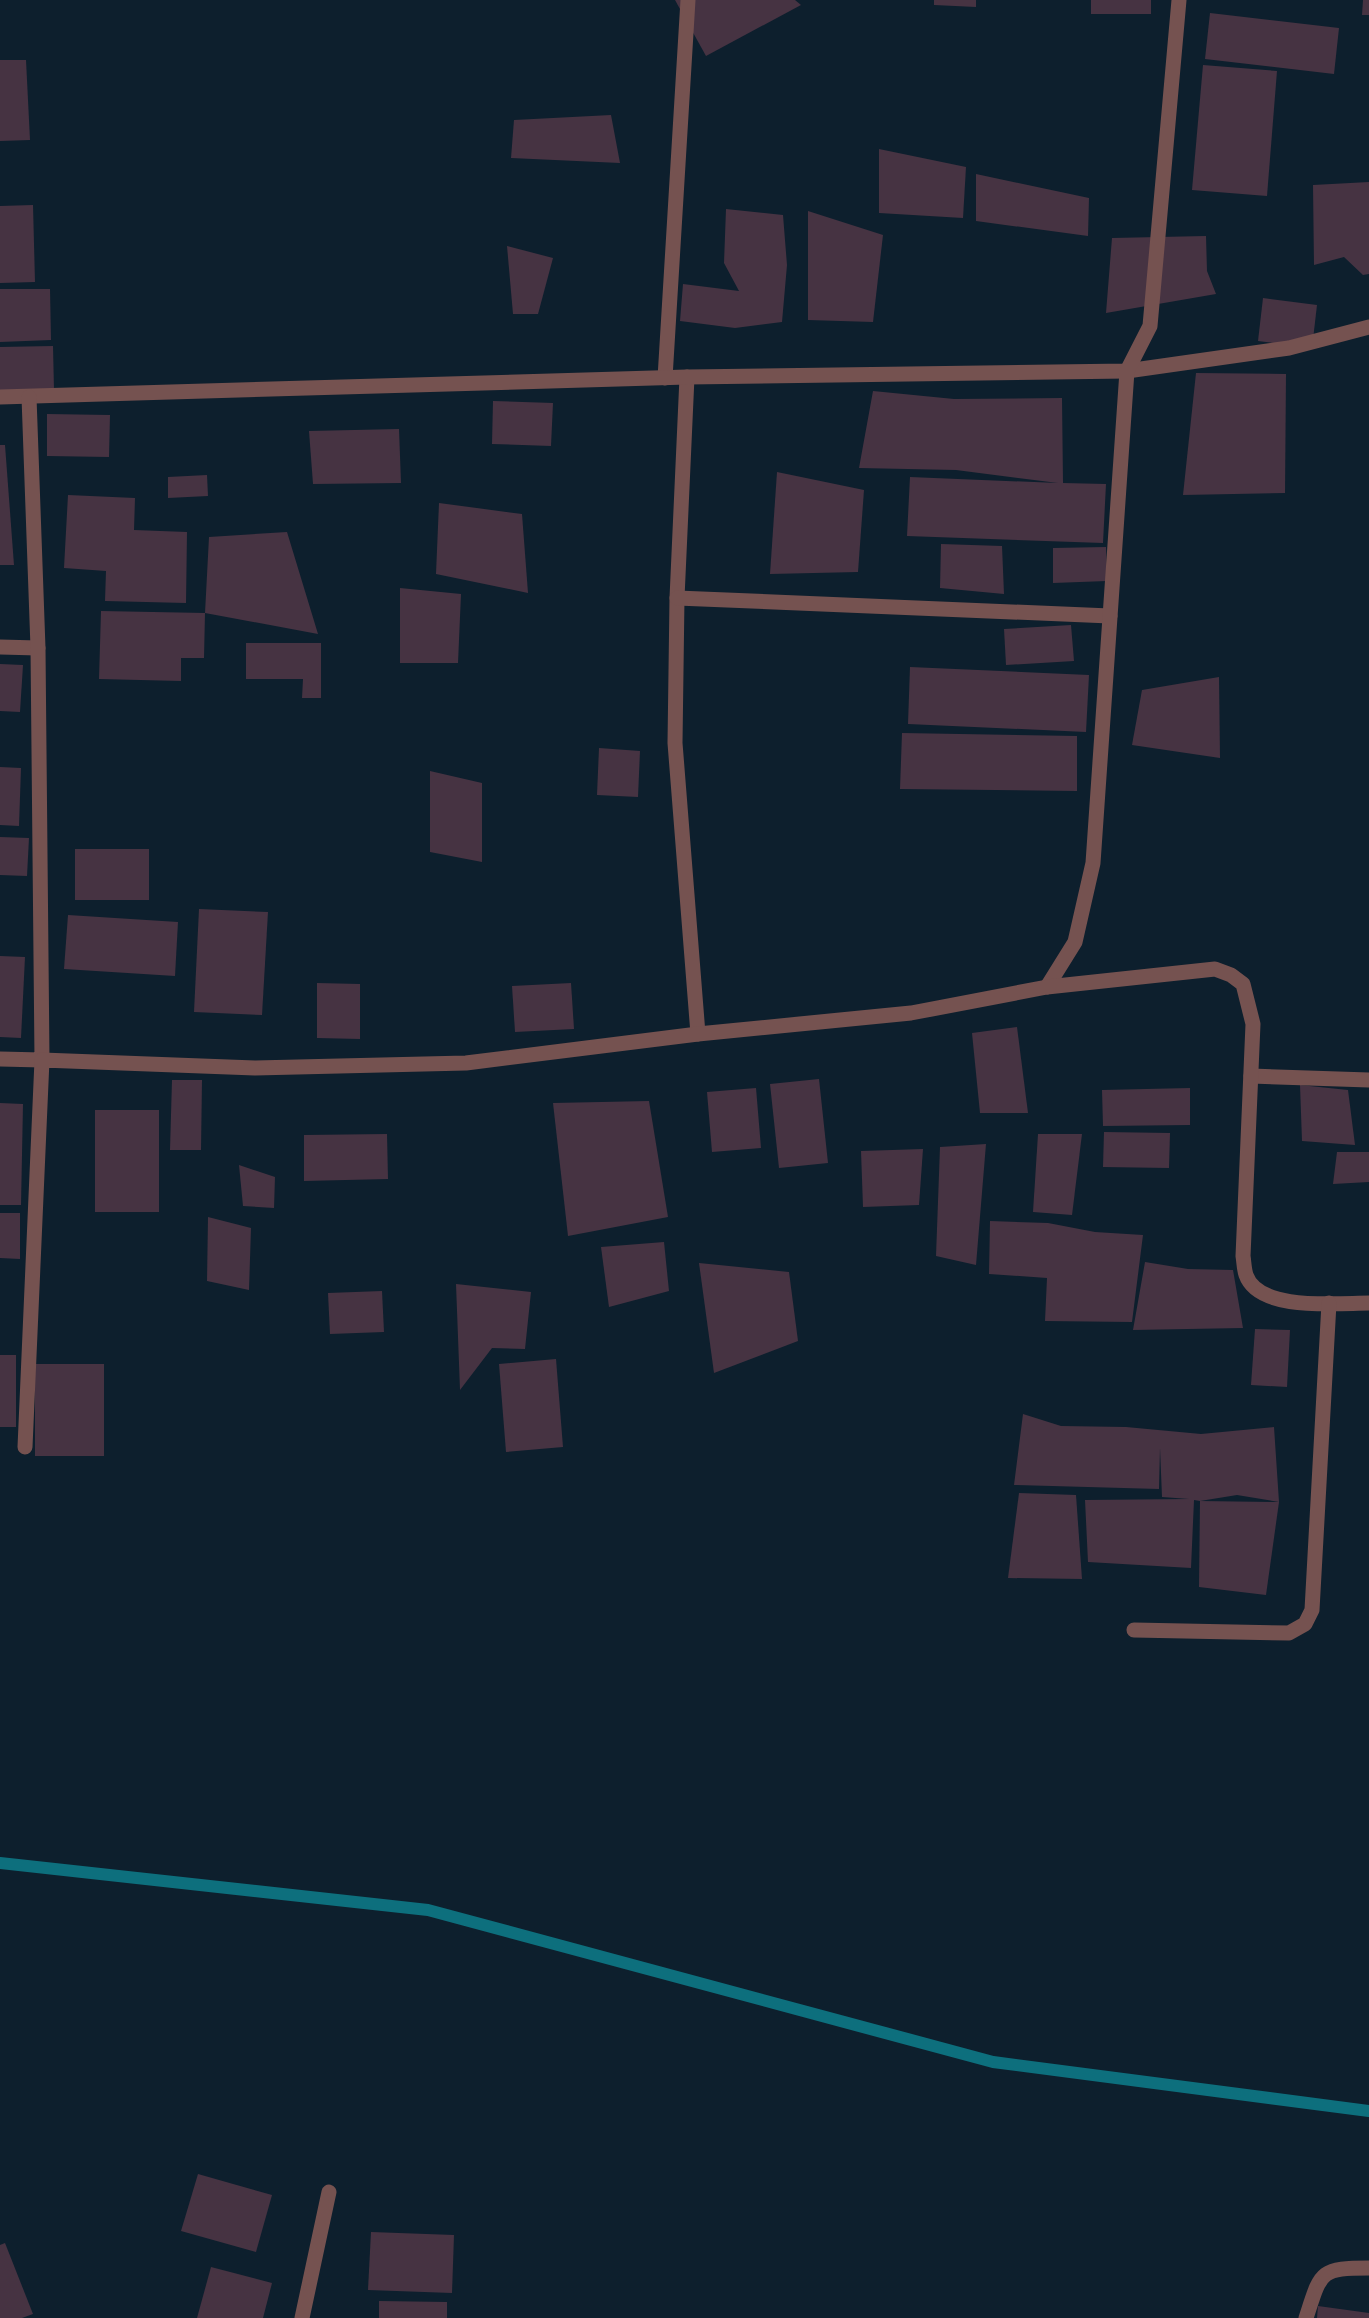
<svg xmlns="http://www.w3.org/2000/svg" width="1369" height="2318" font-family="Cabin,sans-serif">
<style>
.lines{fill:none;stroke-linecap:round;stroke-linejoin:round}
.stream{stroke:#0d6f7d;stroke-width:12}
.building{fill:#463342}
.minor{stroke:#755250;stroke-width:15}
</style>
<rect width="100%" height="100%" fill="#0d1f2d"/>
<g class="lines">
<path class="stream" d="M0 1863 428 1910 993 2062 1369 2111"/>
</g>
<g class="building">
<path d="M675 0H795L801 5 706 56Z"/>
<path d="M934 0H976V7L934 5Z"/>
<rect x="1091" y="0" width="60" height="14"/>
<path d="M1363 0H1369V15H1362Z"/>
<path d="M1210 13 1339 28 1334 74 1205 59Z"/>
<path d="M0 60H26L30 140 0 141Z"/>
<path d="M1203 65 1277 71 1267 196 1192 190Z"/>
<path d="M611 115 620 163 511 158 514 120Z"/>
<path d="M879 149 966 167 963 218 879 213Z"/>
<path d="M976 174 1089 198 1088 236 976 221Z"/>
<path d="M1369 182V274L1363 275 1344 257 1314 265 1313 185Z"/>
<path d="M33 205 35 282 0 283V206Z"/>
<path d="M726 209 783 215 787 265 782 322 735 328 680 321 683 284 739 291 724 263Z"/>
<path d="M808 211 883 235 873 322 808 320Z"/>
<path d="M1206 236 1207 271 1216 294 1106 313 1112 238Z"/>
<path d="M507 246 553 258 538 314H513Z"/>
<path d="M0 289H50L51 340 0 342Z"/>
<path d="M1263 298 1317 305 1312 348 1258 341Z"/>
<path d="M53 346 54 390 0 391V347Z"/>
<path d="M1196 373 1286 374 1285 493 1183 495Z"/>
<path d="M873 391 954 399 1062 398 1063 483 1106 484 1103 543 907 536 910 477 1058 483 956 470 859 468Z"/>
<path d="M493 401 553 403 551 446 492 444Z"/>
<path d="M47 414 110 415 109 457 47 456Z"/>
<path d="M399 429 401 483 313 484 309 431Z"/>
<path d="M0 445H5L14 565H0Z"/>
<path d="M777 472 864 490 858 572 770 574Z"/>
<path d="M207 475 208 496 168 498V477Z"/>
<path d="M68 495 135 498 134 530 187 532 186 603 105 601 106 571 64 568Z"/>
<path d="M439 503 522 514 528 593 436 574Z"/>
<path d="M287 532 318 634 205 613 204 658H181V681L99 679 101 611 205 613 209 537Z"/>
<path d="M941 544 1002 546 1004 594 940 588Z"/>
<path d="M1106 547 1107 581 1053 583V548Z"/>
<path d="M400 588 461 594 458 663H400Z"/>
<path d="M1071 625 1074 661 1006 665 1004 629Z"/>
<path d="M246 643H321V698H302L303 679H246Z"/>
<path d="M0 664 23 665 20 712 0 711Z"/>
<path d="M910 667 1089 675 1086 732 908 724Z"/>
<path d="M1219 677 1220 758 1132 745 1142 690Z"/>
<path d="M902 733 1077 736V791L900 789Z"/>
<path d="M599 748 640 751 638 797 597 795Z"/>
<path d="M0 767 21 768 19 826 0 825Z"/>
<path d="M430 771 482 783V862L430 852Z"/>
<path d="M0 837 29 838 27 876 0 875Z"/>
<rect x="75" y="849" width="74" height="51"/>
<path d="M199 909 268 912 262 1015 194 1012Z"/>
<path d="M68 915 178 922 175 976 64 969Z"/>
<path d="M0 956 25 957 21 1038 0 1037Z"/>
<path d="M317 983 360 984V1039L317 1038Z"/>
<path d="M571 983 574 1029 515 1032 512 986Z"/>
<path d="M1017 1027 1028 1113H980L972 1033Z"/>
<path d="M819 1079 828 1163 779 1168 770 1084Z"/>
<path d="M172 1080H202L201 1150H170Z"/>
<path d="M1300 1085 1348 1090 1355 1145 1302 1141Z"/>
<path d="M756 1088 761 1148 712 1152 707 1092Z"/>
<path d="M1190 1088V1125L1103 1126 1102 1090Z"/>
<path d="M649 1101 668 1217 568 1236 553 1103Z"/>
<path d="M0 1103 23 1104 21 1205H0Z"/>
<rect x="95" y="1110" width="64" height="102"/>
<path d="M1104 1132 1170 1133 1169 1168 1103 1167Z"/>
<path d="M387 1134 388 1179 304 1181V1135Z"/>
<path d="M1038 1134H1082L1072 1215 1033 1212Z"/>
<path d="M986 1144 976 1265 936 1256 940 1147Z"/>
<path d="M923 1149 919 1205 863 1207 861 1151Z"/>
<path d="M1337 1152H1369V1182L1333 1184Z"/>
<path d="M239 1165 275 1177 274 1208 243 1206Z"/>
<path d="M0 1213H20V1259L0 1258Z"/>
<path d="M208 1217 251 1228 249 1290 207 1281Z"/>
<path d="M990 1221 1048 1223 1095 1232 1143 1235 1132 1322 1045 1321 1047 1278 989 1274Z"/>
<path d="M664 1242 669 1291 609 1307 601 1247Z"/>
<path d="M1145 1262 1188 1269 1233 1270 1243 1328 1133 1330Z"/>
<path d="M699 1263 789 1272 798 1341 714 1373Z"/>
<path d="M456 1284 531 1292 525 1349 492 1348 460 1390Z"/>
<path d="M382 1291 384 1332 330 1334 328 1293Z"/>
<path d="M1255 1329 1290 1330 1287 1387 1251 1385Z"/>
<rect x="0" y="1355" width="16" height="72"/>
<path d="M556 1359 563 1447 506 1452 499 1364Z"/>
<rect x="35" y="1364" width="69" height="92"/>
<path d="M1023 1414 1061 1426 1126 1427 1201 1434 1274 1427 1279 1502 1237 1495 1200 1501 1194 1500 1191 1568 1088 1562 1085 1500 1189 1499 1162 1497 1160 1448 1159 1489 1014 1485Z"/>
<path d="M1019 1493 1076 1495 1082 1579 1008 1578Z"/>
<path d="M1200 1501 1279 1502 1266 1595 1199 1587Z"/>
<path d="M198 2174 272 2195 256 2252 181 2231Z"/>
<path d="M371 2232 454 2235 452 2293 368 2290Z"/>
<path d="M5 2243 33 2314 22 2318H0V2245Z"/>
<path d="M211 2267 272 2283 263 2318H197Z"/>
<path d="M379 2301 447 2302V2318H379Z"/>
<path d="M1318 2306 1369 2313V2318H1317Z"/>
</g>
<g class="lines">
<g class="minor">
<path d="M687 377 677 598 675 743 698 1034"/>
<path d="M665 378 688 0"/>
<path d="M0 397 687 377 1127 371 1289 348 1369 327"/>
<path d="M677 598 1110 616"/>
<path d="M0 647 38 648"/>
<path d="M1047 987 1075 942 1093 863 1127 371 1150 326 1179 0"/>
<path d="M0 1059 42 1060 38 648 29 397"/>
<path d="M1251 1076 1369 1080"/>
<path d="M25 1447 42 1060 255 1068 466 1063 698 1034 911 1013 1047 987 1215 969 1231 975 1243 984 1253 1024 1243 1256C1244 1262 1244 1269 1246 1275 1259 1312 1338 1303 1369 1303"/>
<path d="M1134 1630 1289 1633 1305 1624 1312 1610 1329 1303"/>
<path d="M302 2318 329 2192"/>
<path d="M1306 2318C1321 2272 1319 2268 1369 2268"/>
</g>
</g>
</svg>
